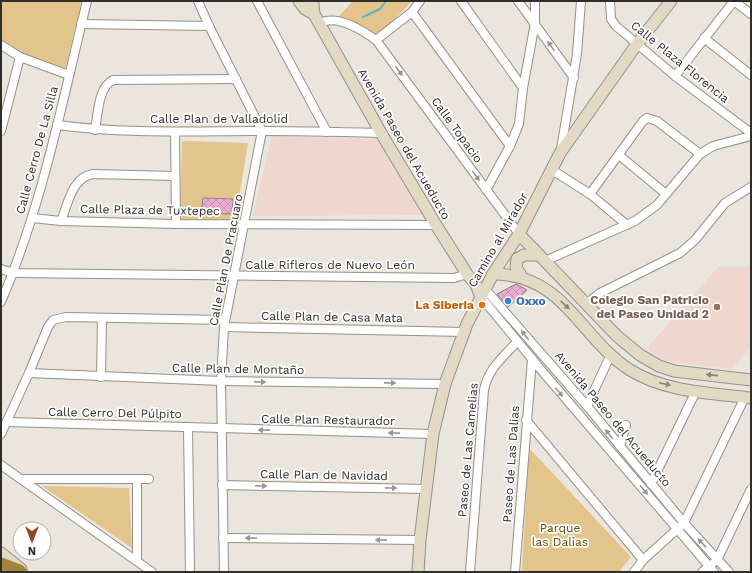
<svg xmlns="http://www.w3.org/2000/svg" width="752" height="573" font-family="'Work Sans',sans-serif">
<style>
.education{fill:#efd6ce}
.green{fill:#e3c58c}
.lines{fill:none;stroke-linecap:round;stroke-linejoin:round}
.stream{stroke:#5eb2bd;stroke-width:2}
.building{fill:url(#building-cross-hatch);stroke:#898185}
.street-casing{stroke:#95918a;stroke-width:10}
.secondary-casing{stroke:#95918a;stroke-width:13}
.highway-casing{stroke:#796636;stroke-width:17}
.street{stroke:#fff;stroke-width:8}
.secondary{stroke:#e2dac4;stroke-width:11}
.highway{stroke:#a0843c;stroke-width:15}
.oneway{fill:#989695}
.oneway2{fill:#898478}
.shop-dot{fill:#3f7fe0;stroke:#fff;stroke-width:1.5}
.food-dot{fill:#e8710a;stroke:#fff;stroke-width:1.5}
.education-dot{fill:#8d6e63;stroke:#fff;stroke-width:1.5}
.labels{text-anchor:middle;dominant-baseline:central;stroke-width:3.5;stroke-linejoin:round;paint-order:stroke}
.street-label{font-size:12px;fill:#302e2b;stroke:#fff}
.education-label{font-size:12px;font-weight:bold;fill:#785e54;stroke:#fff;text-anchor:end}
.shop-label{font-size:12px;font-weight:bold;fill:#366cbe;stroke:#fff;text-anchor:start}
.food-label{font-size:12px;font-weight:bold;fill:#c56008;stroke:#fff;text-anchor:end}
.park-label{font-size:12px;fill:#6d4f04;stroke:#fff}
</style>
<defs>
<pattern id="building-cross-hatch" width="8" height="8" patternUnits="userSpaceOnUse"><rect width="8" height="8" fill="#eaadcf"/><path d="M0 0l8 8M0 8l8-8" fill="none" stroke="#c995b2"/></pattern>
</defs>
<rect width="100%" height="100%" fill="#eae6de"/>
<g class="education">
<path d="M272 136 378 139 423 215 253 216Z"/>
<path d="M751 266V348L730 369 667 361 651 353 648 347 718 267Z"/>
</g>
<g class="green">
<path d="M1 1H82L66 66 63 70 20 55 1 43Z"/>
<path d="M353 1H412L374 40 343 24 338 17Z"/>
<path d="M182 141 248 143 235 222 180 221Z"/>
<path d="M529 448 631 557 619 572H522Z"/>
<path d="M42 486 129 488 132 548Z"/>
</g>
<g class="lines">
<path class="stream" d="M363 17 380 9 386 1"/>
</g>
<g class="building">
<path d="M203 198 233 199 232 214 201 213Z"/>
<path d="M516 284 527 290 508 307 497 294Z"/>
</g>
<g class="lines">
<defs>
<g id="street">
<path d="M198 1 209 26 262 131 224 327 221 381 224 572"/>
<path d="M257 1 327 132"/>
<path d="M461 1 523 88"/>
<path d="M518 1 574 78"/>
<path d="M610 1 611 19 616 26 675 76 751 133"/>
<path d="M734 1 751 14"/>
<path d="M412 12 510 146"/>
<path d="M81 24 209 26"/>
<path d="M319 24C335 13 362 30 376 40L412 12 420 1"/>
<path d="M704 38 751 75"/>
<path d="M376 40 519 234"/>
<path d="M1 45 20 57 69 75"/>
<path d="M675 76 734 1"/>
<path d="M57 125C125 134 193 131 262 131 301 131 341 132 381 133"/>
<path d="M95 130C98 115 98 87 113 80L236 79"/>
<path d="M1 131 20 57"/>
<path d="M175 132 176 224"/>
<path d="M561 149 577 54 581 1"/>
<path d="M619 155 666 194"/>
<path d="M552 170 590 194 627 225"/>
<path d="M486 190 510 146 519 124 523 88 535 23V1"/>
<path d="M590 194 643 121 647 118 657 121 700 154"/>
<path d="M32 218 61 221 176 224 436 225"/>
<path d="M61 221C68 204 72 177 93 174L175 176"/>
<path d="M545 261 635 221 657 205 700 154 713 146 751 136"/>
<path d="M1 269 13 273 454 278 467 274"/>
<path d="M486 290 587 406 684 523 729 572"/>
<path d="M481 297 542 371 714 572"/>
<path d="M1 302C42 206 62 103 87 1"/>
<path d="M586 304 600 293 680 253 695 240 725 203 751 187"/>
<path d="M224 327 464 332"/>
<path d="M29 373 221 381 445 384"/>
<path d="M101 377 102 319"/>
<path d="M587 406 611 354"/>
<path d="M526 420 643 560"/>
<path d="M7 422 433 434"/>
<path d="M188 427 190 572"/>
<path d="M1 434 29 373 48 327 53 320 66 317 225 320"/>
<path d="M620 446 626 425"/>
<path d="M1 465 152 572"/>
<path d="M21 479H149"/>
<path d="M137 479V561"/>
<path d="M651 484 696 391"/>
<path d="M222 485 426 489"/>
<path d="M223 538 420 540"/>
<path d="M470 572 484 390C488 369 503 357 517 342"/>
<path d="M515 572 532 359"/>
<path d="M634 572 643 560 684 523 745 397"/>
<path d="M702 572 717 560 751 489"/>
</g>
<g id="secondary">
<path d="M299 1 305 9 314 14"/>
<path d="M311 1 313 4 314 14 381 133 436 225 467 274 476 285 481 297"/>
<path d="M519 234 617 336 640 355 659 366 674 371 751 380"/>
<path d="M493 274C564 274 579 337 630 370 665 392 711 393 751 398"/>
<path d="M522 277 516 267 517 259 524 255H538"/>
<path d="M1 553 21 569"/>
<path d="M418 572 420 540 433 434 445 384 467 324 493 274 519 234 560 153 637 44 671 1"/>
</g>
<path id="highway" d="M1 565 19 572"/>
</defs>
<use href="#street" class="street-casing"/>
<use href="#secondary" class="secondary-casing"/>
<use href="#highway" class="highway-casing"/>
<use href="#street" class="street"/>
<use href="#secondary" class="secondary"/>
<use href="#highway" class="highway"/>
</g>
<defs><path id="oneway-solid" d="M-6-.8H1V-3.2L6.5 0L1 3.2V.8H-6Z"/></defs>
<g class="oneway">
<use href="#oneway-solid" transform="translate(551 46) rotate(-125)"/>
<use href="#oneway-solid" transform="translate(399 71) rotate(54)"/>
<use href="#oneway-solid" transform="translate(476 176) rotate(54)"/>
<use href="#oneway-solid" transform="translate(525 335) rotate(-129)"/>
<use href="#oneway-solid" transform="translate(260 382) rotate(1)"/>
<use href="#oneway-solid" transform="translate(390 383) rotate(1)"/>
<use href="#oneway-solid" transform="translate(559 392) rotate(49)"/>
<use href="#oneway-solid" transform="translate(264 430) rotate(-179)"/>
<use href="#oneway-solid" transform="translate(394 433) rotate(-179)"/>
<use href="#oneway-solid" transform="translate(609 434) rotate(-129)"/>
<use href="#oneway-solid" transform="translate(261 486) rotate(1)"/>
<use href="#oneway-solid" transform="translate(391 488) rotate(1)"/>
<use href="#oneway-solid" transform="translate(644 490) rotate(50)"/>
<use href="#oneway-solid" transform="translate(251 538) rotate(-179)"/>
<use href="#oneway-solid" transform="translate(381 540) rotate(-179)"/>
<use href="#oneway-solid" transform="translate(702 543) rotate(-133)"/>
</g>
<g class="oneway2">
<use href="#oneway-solid" transform="translate(565 305) rotate(44)"/>
<use href="#oneway-solid" transform="translate(712 375) rotate(-174)"/>
<use href="#oneway-solid" transform="translate(665 384) rotate(12)"/>
</g>
<circle class="shop-dot" cx="508" cy="301" r="4"/>
<circle class="food-dot" cx="482" cy="305" r="4"/>
<circle class="education-dot" cx="717" cy="307" r="4"/>
<g class="labels">
<g class="street-label">
<text transform="translate(680 62) rotate(39)">Calle Plaza Florencia</text>
<text x="219" y="119">Calle Plan de Valladolid</text>
<text transform="translate(457 130) rotate(54)">Calle Topacio</text>
<text transform="translate(404 144) rotate(60)">Avenida Paseo del Acueducto</text>
<text transform="translate(37 150) rotate(-75)">Calle Cerro De La Silla</text>
<text transform="translate(150 210) rotate(1)">Calle Plaza de Tuxtepec</text>
<text transform="translate(498 240) rotate(-60)">Camino al Mirador</text>
<text transform="translate(226 260) rotate(-79)">Calle Plan De Pracuaro</text>
<text x="330" y="265">Calle Rifleros de Nuevo León</text>
<text transform="translate(332 317) rotate(1)">Calle Plan de Casa Mata</text>
<text transform="translate(238 369) rotate(1)">Calle Plan de Montaño</text>
<text transform="translate(115 413) rotate(1)">Calle Cerro Del Púlpito</text>
<text transform="translate(613 419) rotate(50)">Avenida Paseo del Acueducto</text>
<text transform="translate(328 420) rotate(1)">Calle Plan Restaurador</text>
<text transform="translate(468 450) rotate(-85)">Paseo de Las Camelias</text>
<text transform="translate(511 464) rotate(-86)">Paseo de Las Dalias</text>
<text transform="translate(324 475) rotate(1)">Calle Plan de Navidad</text>
</g>
<g class="education-label">
<text x="709" y="300">Colegio San Patricio<tspan x="709" dy="14">del Paseo Unidad 2</tspan></text>
</g>
<g class="shop-label">
<text x="516" y="301">Oxxo</text>
</g>
<g class="food-label">
<text x="474" y="305">La Siberia</text>
</g>
<g class="park-label">
<text x="560" y="528">Parque<tspan x="560" dy="14">las Dalias</tspan></text>
</g>
</g>
<rect width="752" height="573" fill="none" stroke="#302e2b" stroke-width="4"/>
<g transform="translate(32 541) rotate(180)"><circle r="19" fill="#ffffff" stroke="#acabaa"/>
<path d="M0-3L7 15L0 10L-7 15Z" fill="#914a24"/>
<text y="-6" font-size="11" font-weight="bold" text-anchor="middle" fill="#302e2b">N</text>
</g>
</svg>
